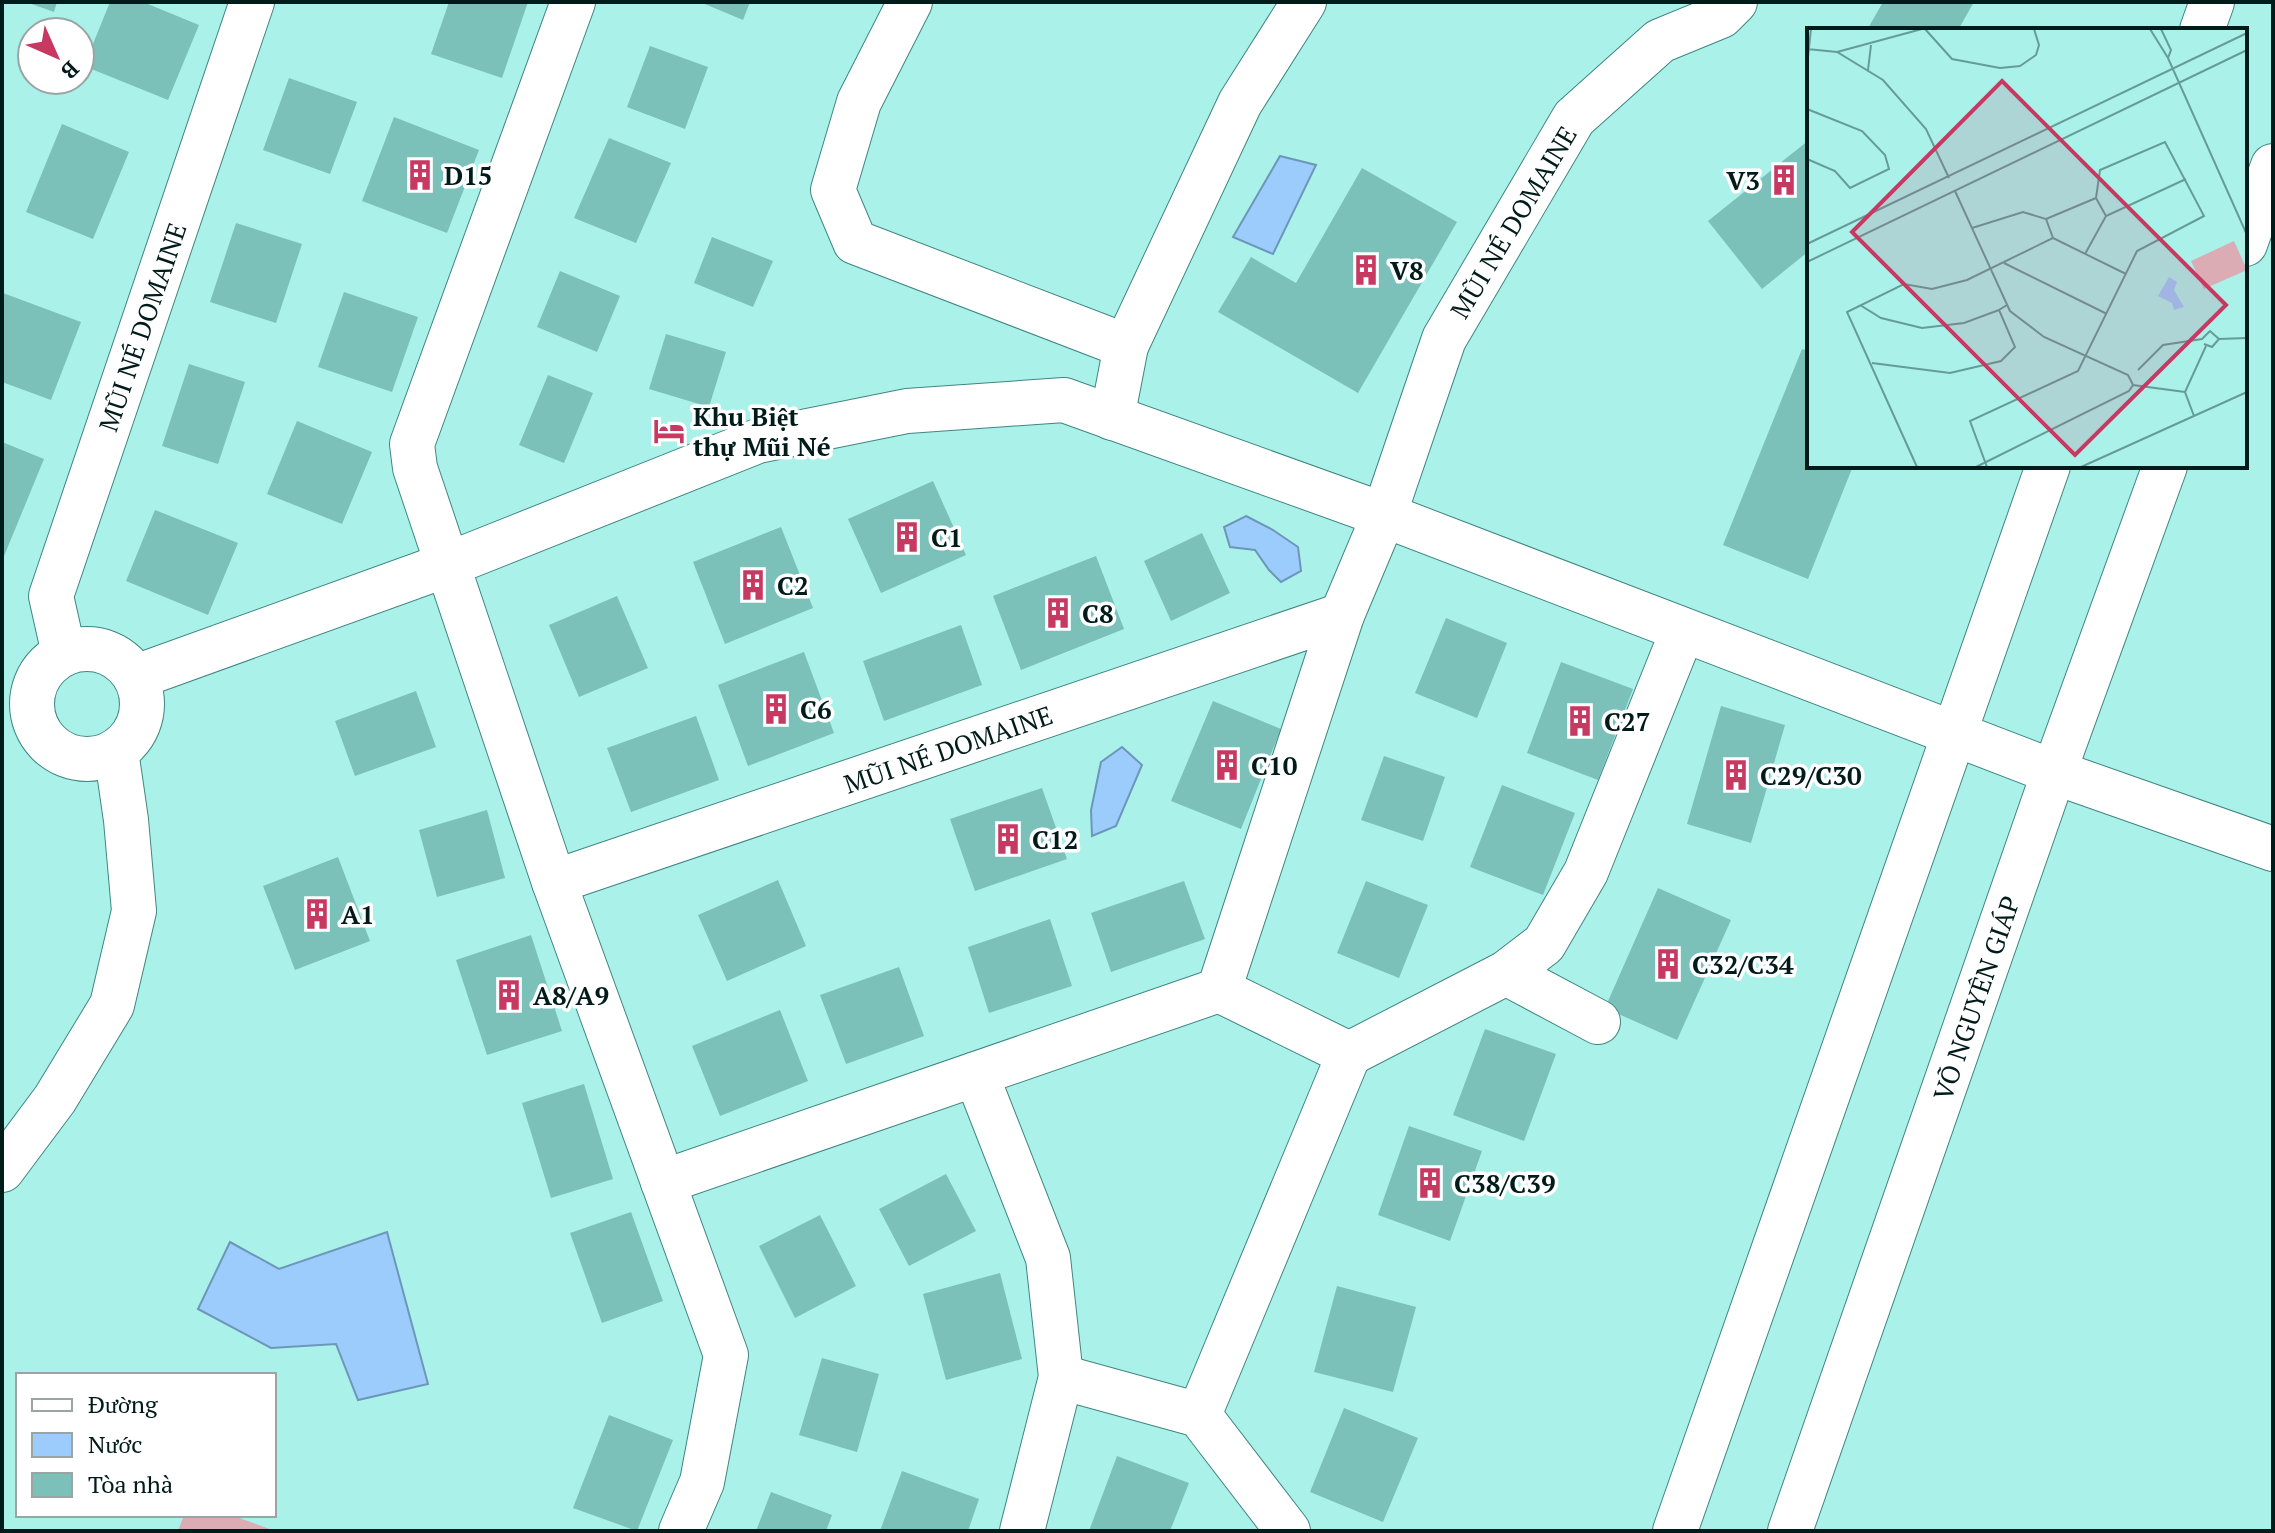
<svg xmlns="http://www.w3.org/2000/svg" width="2275" height="1533" font-family="'PT Serif',serif">
<style>
.green{fill:#dbacb4}
.water{fill:#9bccfb;stroke:#6c97b8;stroke-width:2}
.building{fill:#7bc1ba}
.lines{fill:none;stroke-linecap:round;stroke-linejoin:round}
.minor-casing{stroke:#3f8680;stroke-width:46}
.major-casing{stroke:#3f8680;stroke-width:46}
.minor{stroke:#fff;stroke-width:44}
.major{stroke:#fff;stroke-width:44}
.labels{text-anchor:middle;dominant-baseline:central;stroke-width:7;stroke-linejoin:round;paint-order:stroke}
.poi-label{font-size:26px;font-weight:bold;fill:#001c1a;stroke:#fff;text-anchor:start}
.street-label{font-size:26px;fill:#001c1a;stroke:#fff}
.inset-road{fill:none;stroke:#669c97;stroke-width:2}
.view{fill:#c83962;fill-opacity:0.15;stroke:#c83962;stroke-width:4}
.inset-edge{fill:none;stroke:#001c1a;stroke-width:4}
</style>
<rect width="100%" height="100%" fill="#aaf1ea"/>
<path class="green" d="M184 1515H231L275 1531H178Z"/>
<g class="water">
<path d="M1280 156 1316 165 1273 254 1233 237Z"/>
<path d="M1246 516 1273 530 1298 547 1301 571 1281 582 1269 570 1255 550 1230 547 1224 527Z"/>
<path d="M1122 747 1142 765 1116 826 1092 836 1091 810 1101 762Z"/>
<path d="M387 1232 428 1384 358 1400 336 1344 271 1348 198 1309 230 1242 279 1269Z"/>
</g>
<g class="building">
<path d="M26 2H57L54 12Z"/>
<path d="M110 2H143L199 25 168 100 84 66Z"/>
<path d="M449 2H528L502 78 431 54Z"/>
<path d="M700 2H750L743 20Z"/>
<path d="M1883 2H1974L1958 30H1867Z"/>
<path d="M650 46 708 67 685 129 627 107Z"/>
<path d="M289 78 357 102 330 174 263 150Z"/>
<path d="M394 117 479 150 447 233 362 201Z"/>
<path d="M62 124 129 152 93 239 26 212Z"/>
<path d="M609 138 671 163 636 243 574 218Z"/>
<path d="M1809 140V251L1762 289 1708 221Z"/>
<path d="M1362 168 1457 222 1358 393 1218 312 1251 257 1296 283Z"/>
<path d="M236 223 302 244 276 323 210 302Z"/>
<path d="M712 237 773 261 753 307 694 283Z"/>
<path d="M560 271 620 296 597 352 537 327Z"/>
<path d="M344 292 418 317 392 392 318 367Z"/>
<path d="M3 293 81 322 51 400 2 382Z"/>
<path d="M666 334 726 352 709 407 649 389Z"/>
<path d="M1802 349 1809 351V466H1853L1808 579 1723 545Z"/>
<path d="M189 364 245 382 218 464 162 446Z"/>
<path d="M548 375 593 393 564 463 519 445Z"/>
<path d="M297 421 372 452 342 524 267 494Z"/>
<path d="M2 442 44 459 2 561Z"/>
<path d="M933 481 966 555 881 593 848 519Z"/>
<path d="M155 510 238 543 208 615 126 581Z"/>
<path d="M781 527 813 608 725 644 693 562Z"/>
<path d="M1202 533 1230 593 1171 621 1144 561Z"/>
<path d="M1096 556 1124 629 1021 670 993 596Z"/>
<path d="M617 596 648 668 579 697 549 625Z"/>
<path d="M1446 618 1507 643 1477 718 1415 693Z"/>
<path d="M961 625 982 685 884 721 863 661Z"/>
<path d="M804 652 834 733 748 766 718 685Z"/>
<path d="M1561 662 1633 689 1598 780 1527 753Z"/>
<path d="M416 691 436 747 355 776 335 721Z"/>
<path d="M1213 701 1281 729 1241 829 1171 801Z"/>
<path d="M1721 706 1785 725 1751 843 1687 824Z"/>
<path d="M696 716 719 780 631 812 607 748Z"/>
<path d="M1384 756 1445 777 1423 841 1361 820Z"/>
<path d="M1502 785 1575 813 1543 895 1470 867Z"/>
<path d="M1042 788 1067 859 975 891 950 819Z"/>
<path d="M487 810 505 878 437 897 419 830Z"/>
<path d="M338 857 370 941 295 970 263 886Z"/>
<path d="M778 880 806 946 727 981 698 915Z"/>
<path d="M1184 881 1205 939 1111 972 1091 913Z"/>
<path d="M1366 881 1428 905 1399 978 1337 953Z"/>
<path d="M1658 888 1731 920 1677 1040 1605 1008Z"/>
<path d="M1050 919 1072 986 989 1013 968 947Z"/>
<path d="M531 935 562 1031 487 1055 456 960Z"/>
<path d="M899 967 924 1036 846 1064 820 995Z"/>
<path d="M780 1010 808 1081 720 1116 692 1046Z"/>
<path d="M1485 1029 1556 1054 1524 1141 1453 1115Z"/>
<path d="M584 1084 613 1179 551 1198 522 1103Z"/>
<path d="M1409 1126 1482 1151 1450 1241 1378 1215Z"/>
<path d="M946 1174 976 1231 909 1266 879 1209Z"/>
<path d="M631 1212 663 1301 602 1323 570 1233Z"/>
<path d="M820 1215 856 1286 795 1318 759 1246Z"/>
<path d="M1000 1273 1022 1359 946 1380 923 1294Z"/>
<path d="M1337 1286 1416 1307 1393 1392 1314 1372Z"/>
<path d="M822 1358 879 1374 857 1452 799 1435Z"/>
<path d="M1344 1408 1418 1438 1383 1522 1310 1492Z"/>
<path d="M609 1415 673 1440 637 1531 573 1508Z"/>
<path d="M1117 1456 1189 1483 1170 1531H1089Z"/>
<path d="M902 1471 979 1499 968 1531H880Z"/>
<path d="M771 1492 832 1515 826 1531H756Z"/>
</g>
<g class="lines">
<defs>
<g id="minor">
<path d="M573 2 412 444 415 468 554 882 726 1355 702 1482 681 1531"/>
<path d="M910 2 859 102 833 190 855 242 1126 346 1112 418"/>
<path d="M1126 346 1240 103 1304 2"/>
<path d="M1683 630 1586 872 1544 944 1506 973 1349 1054 1219 990 1342 615 1384 515 1444 339 1574 118 1660 41 1721 16 1735 2"/>
<circle cx="87" cy="704" r="55"/>
<path d="M64 654 51 596 252 2"/>
<path d="M136 677 449 564 758 441 907 411 1064 400 1384 515 2054 772 2273 849"/>
<path d="M554 882 1342 615"/>
<path d="M1506 973 1598 1022"/>
<path d="M976 1074 1048 1258 1061 1377 1022 1531"/>
<path d="M2 1170 55 1099 112 1005 134 911 126 820 116 751"/>
<path d="M663 1182 1219 990"/>
<path d="M1061 1377 1199 1415 1288 1531"/>
<path d="M1199 1415 1349 1054"/>
</g>
<g id="major">
<path d="M2202 30 2212 2"/>
<path d="M2245 244 2273 166"/>
<path d="M1675 1531 2048 466"/>
<path d="M1790 1531 2054 772 2165 466"/>
</g>
</defs>
<use href="#minor" class="minor-casing"/>
<use href="#major" class="major-casing"/>
<use href="#minor" class="minor"/>
<use href="#major" class="major"/>
</g>
<defs>
<symbol id="building-bare" viewBox="-9 -9 18 18"><path d="M-4-6H4V6H1V3H-1V6H-4ZM-2.5-4.3h1.7v1.8h-1.7ZM.8-4.3h1.7v1.8H.8ZM-2.5-1h1.7V.8h-1.7ZM.8-1h1.7V.8H.8Z" fill="#c83962" stroke="#fff" stroke-width="2.5" paint-order="stroke"/></symbol>
<symbol id="hotel-bare" viewBox="-9 -9 18 18"><path d="M-6-4.5h1.5V1H6V5H4.5V3h-9V5H-6ZM-4 0a1.8 1.8 0 1 1 3.6 0ZM.5 0V-2.5h3Q6-2.5 6 0Z" fill="#c83962" stroke="#fff" stroke-width="2.5" paint-order="stroke"/></symbol>
</defs>
<g fill-rule="evenodd">
<use href="#building-bare" x="398" y="153" width="44" height="44"/>
<use href="#building-bare" x="1762" y="158" width="44" height="44"/>
<use href="#building-bare" x="1344" y="248" width="44" height="44"/>
<use href="#hotel-bare" x="647" y="409" width="44" height="44"/>
<use href="#building-bare" x="885" y="515" width="44" height="44"/>
<use href="#building-bare" x="731" y="563" width="44" height="44"/>
<use href="#building-bare" x="1036" y="591" width="44" height="44"/>
<use href="#building-bare" x="754" y="687" width="44" height="44"/>
<use href="#building-bare" x="1558" y="699" width="44" height="44"/>
<use href="#building-bare" x="1205" y="743" width="44" height="44"/>
<use href="#building-bare" x="1714" y="753" width="44" height="44"/>
<use href="#building-bare" x="986" y="817" width="44" height="44"/>
<use href="#building-bare" x="295" y="892" width="44" height="44"/>
<use href="#building-bare" x="1646" y="942" width="44" height="44"/>
<use href="#building-bare" x="487" y="973" width="44" height="44"/>
<use href="#building-bare" x="1408" y="1161" width="44" height="44"/>
</g>
<g class="labels">
<g class="poi-label">
<text x="444" y="175">D15</text>
<text x="1760" y="180" text-anchor="end">V3</text>
<text x="1390" y="270">V8</text>
<text x="693" y="416">Khu Biệt<tspan x="693" dy="30">thự Mũi Né</tspan></text>
<text x="931" y="537">C1</text>
<text x="777" y="585">C2</text>
<text x="1082" y="613">C8</text>
<text x="800" y="709">C6</text>
<text x="1604" y="721">C27</text>
<text x="1251" y="765">C10</text>
<text x="1760" y="775">C29/C30</text>
<text x="1032" y="839">C12</text>
<text x="341" y="914">A1</text>
<text x="1692" y="964">C32/C34</text>
<text x="533" y="995">A8/A9</text>
<text x="1454" y="1183">C38/C39</text>
</g>
<g class="street-label">
<text transform="translate(1513 222) rotate(-59)">MŨI NÉ DOMAINE</text>
<text transform="translate(142 327) rotate(-71)">MŨI NÉ DOMAINE</text>
<text transform="translate(948 749) rotate(-19)">MŨI NÉ DOMAINE</text>
<text transform="translate(1976 998) rotate(-71)">VÕ NGUYÊN GIÁP</text>
</g>
</g>
<g transform="translate(1807 28)">
<rect width="440" height="440" fill="#aaf1ea"/>
<path d="M427 213 440 242 397 261 384 233Z" fill="#dbacb4"/>
<path d="M362 249 370 254 367 262 377 279 367 282 365 275 351 268Z" fill="#9bccfb"/>
<path class="inset-road" d="M118 1 145 31 193 40 213 38 229 27 232 17 227 1M343 1 361 30 440 207M354 1 364 22 361 30M0 21 30 24 76 52 119 101 142 150M30 24 115 1M0 38 4 1M61 42 64 17M0 81 55 103 78 127 82 141 43 160 28 143 0 131M148 163 203 283 237 309 321 347 326 357 378 364M239 191 289 170M246 210 319 246M0 216 440 5M278 226 299 188 379 151M0 234 440 22M197 235 300 286M53 277 74 290 115 300 157 295 192 282M397 316 405 319 412 311 440 310M65 335 143 345 194 333 208 319 192 282 200 277M331 342 356 317 395 311 403 303 412 311M387 388 378 364 399 318M110 439 40 284 97 256 125 261 160 252 246 210 239 191 216 184 165 200M169 439 322 363 326 357M180 439 163 393 271 343 330 223 397 188 358 114 293 142 289 170 299 188M274 439 440 364"/>
<path class="view" d="M195 53 419 277 268 427 45 204Z"/>
<rect width="440" height="440" class="inset-edge"/>
</g>
<rect width="2275" height="1533" fill="none" stroke="#001c1a" stroke-width="8"/>
<rect x="16" y="1373" width="260" height="144" fill="#ffffff" stroke="#99a4a3" stroke-width="2"/>
<rect x="32" y="1399" width="40" height="12" fill="#ffffff" stroke="#99a4a3" stroke-width="2"/>
<text x="88" y="1413" font-size="24" fill="#001c1a">Đường</text>
<rect x="32" y="1433" width="40" height="24" fill="#9bccfb" stroke="#99a4a3" stroke-width="2"/>
<text x="88" y="1453" font-size="24" fill="#001c1a">Nước</text>
<rect x="32" y="1473" width="40" height="24" fill="#7bc1ba" stroke="#99a4a3" stroke-width="2"/>
<text x="88" y="1493" font-size="24" fill="#001c1a">Tòa nhà</text>
<g transform="translate(56 56) rotate(135)"><circle r="38" fill="#ffffff" stroke="#99a4a3" stroke-width="2"/>
<path d="M0-6L14 30L0 20L-14 30Z" fill="#c83962"/>
<text y="-12" font-size="22" font-weight="bold" text-anchor="middle" fill="#001c1a">B</text>
</g>
</svg>
